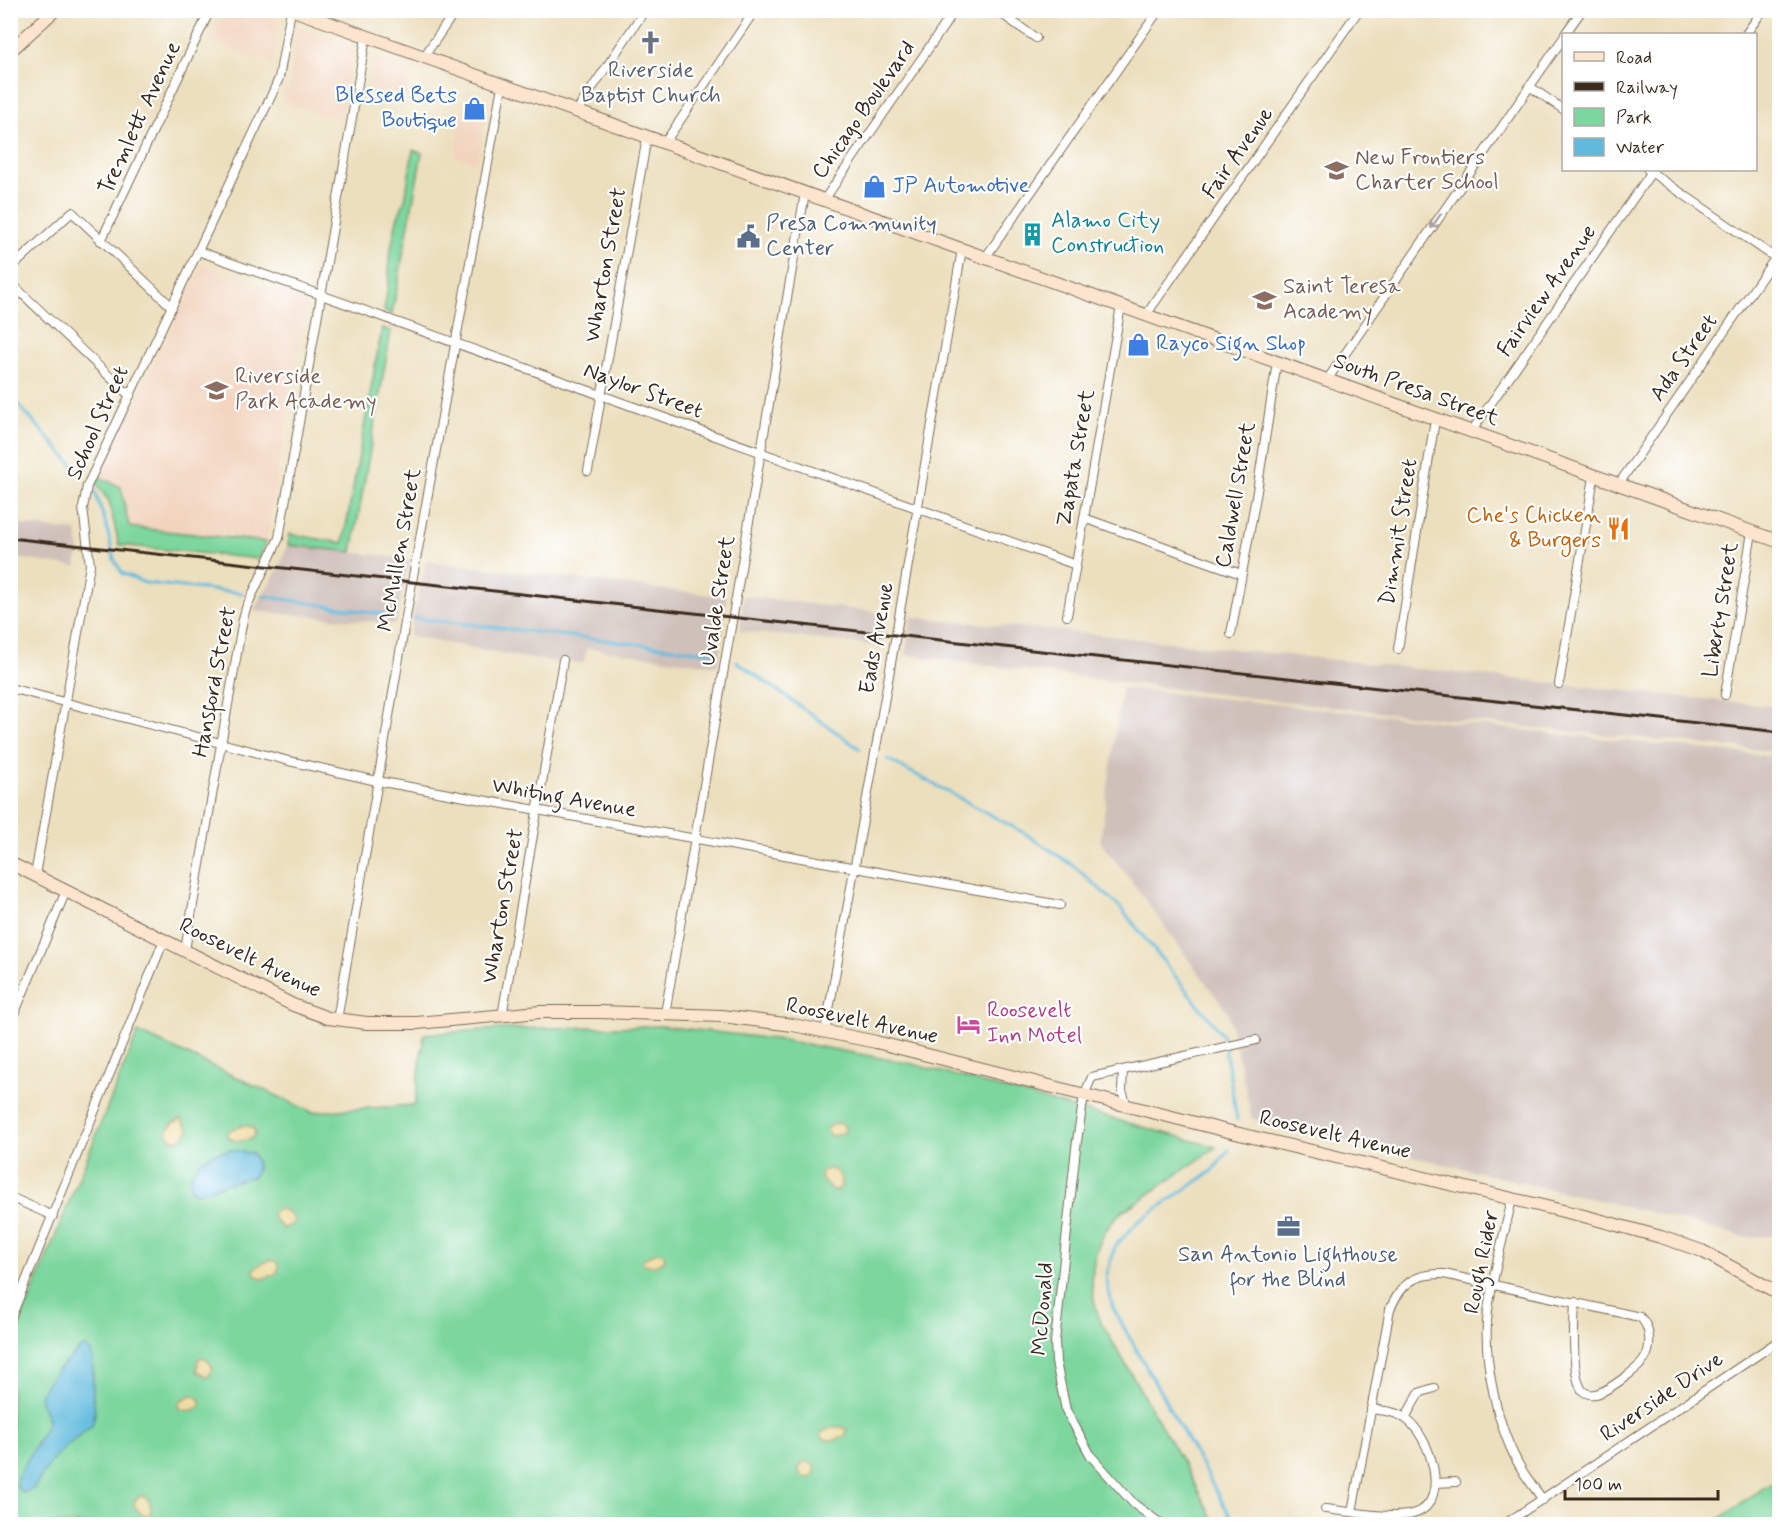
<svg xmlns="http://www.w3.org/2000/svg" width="1790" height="1535" font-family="Mynerve,sans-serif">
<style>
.built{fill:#f2d4be}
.industrial{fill:#cfc0ba}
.green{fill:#7cd69d;stroke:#5c805e;stroke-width:1.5}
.sand{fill:#eeda9e;stroke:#94825e;stroke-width:1.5}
.water{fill:#5fbadd;stroke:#4d727e;stroke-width:1.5}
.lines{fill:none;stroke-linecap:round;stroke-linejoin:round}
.stream{stroke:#5fbadd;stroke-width:3}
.street-casing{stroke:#796956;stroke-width:10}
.secondary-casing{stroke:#796956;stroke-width:14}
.street{stroke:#fff;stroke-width:8}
.secondary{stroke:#fce5cf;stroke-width:12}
.rail{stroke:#3b2a1e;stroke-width:3}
.oneway{stroke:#a79f9a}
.labels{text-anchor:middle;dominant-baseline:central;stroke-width:4.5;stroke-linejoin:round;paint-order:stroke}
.worship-label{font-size:22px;fill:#5b616d;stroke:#fff}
.shop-label{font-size:22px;fill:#366cbe;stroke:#fff;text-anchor:start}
.street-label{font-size:22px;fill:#3b2a1e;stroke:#fff}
.education-label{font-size:22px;fill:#785e54;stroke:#fff;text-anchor:start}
.culture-label{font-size:22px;fill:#0d838f;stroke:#fff;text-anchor:start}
.service-label{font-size:22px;fill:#4e5e75;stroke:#fff;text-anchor:start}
.food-label{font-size:22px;fill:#c56008;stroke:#fff;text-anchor:end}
.hotel-label{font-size:22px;fill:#b23c85;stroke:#fff;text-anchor:start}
</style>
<rect width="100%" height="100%" fill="#fff"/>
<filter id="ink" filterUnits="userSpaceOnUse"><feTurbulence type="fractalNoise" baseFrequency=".0167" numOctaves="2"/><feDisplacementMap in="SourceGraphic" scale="12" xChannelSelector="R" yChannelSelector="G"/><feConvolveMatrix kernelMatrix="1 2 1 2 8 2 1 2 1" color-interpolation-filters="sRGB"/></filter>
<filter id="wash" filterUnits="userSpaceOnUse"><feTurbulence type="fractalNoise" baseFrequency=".008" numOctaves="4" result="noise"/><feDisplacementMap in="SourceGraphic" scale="24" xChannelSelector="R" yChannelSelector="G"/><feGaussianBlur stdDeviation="1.35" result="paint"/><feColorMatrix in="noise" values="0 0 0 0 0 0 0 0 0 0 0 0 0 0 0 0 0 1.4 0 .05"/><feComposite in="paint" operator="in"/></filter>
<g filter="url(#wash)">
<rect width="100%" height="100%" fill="#ecdfbd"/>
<g class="built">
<path d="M225 11H252L277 19 278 24 273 64 210 41Z"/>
<path d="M302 28 350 45 353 49 341 121 282 101 288 87 297 29Z"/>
<path d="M375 60 411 70 406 97 367 89 371 62Z"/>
<path d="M467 88 484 96 488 101 477 163 456 156Z"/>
<path d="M202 264 307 303 266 542 129 527 121 487 99 477Z"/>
</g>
<g class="industrial">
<path d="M11 524 76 531 79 547 76 567 11 557Z"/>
<path d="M288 545 412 559 404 582 396 624 253 611 279 568Z"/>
<path d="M426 561 727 597 718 666 587 648 583 663 537 660 409 636Z"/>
<path d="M743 596 885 613 881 646 740 631Z"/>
<path d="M911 617 1063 631 1779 707V752L1387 713 1200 692 906 655Z"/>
<path d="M1122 688 1779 757V1236L1743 1237 1653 1213 1252 1119 1228 1013 1127 875 1100 842Z"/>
</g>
<g class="green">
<path d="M413 150 422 153 392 314 384 311 389 279V258L397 219 405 200Z"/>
<path d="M382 328 391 331 352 552 288 545 290 534 343 543Z"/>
<path d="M99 477 121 487 129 527 266 542 259 559 119 545 109 501 96 484Z"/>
<path d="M661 1026 783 1040 913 1064 1216 1147C1193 1164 1169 1180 1145 1197 1136 1203 1122 1210 1115 1218 1090 1248 1086 1287 1101 1322L1191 1477 1215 1524H11V1345L138 1032 312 1112 415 1105 424 1034 501 1029Z"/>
<path d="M1779 1481V1524H1712L1765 1487Z"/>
</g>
<g class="sand">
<path d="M181 1119 189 1129 185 1136 176 1141C160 1134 169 1124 181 1119Z"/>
<path d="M839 1123 844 1125 845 1129 843 1133 832 1136 828 1134 827 1130 828 1127Z"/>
<path d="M242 1126H249L254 1129 255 1134 251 1139C243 1141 233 1143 227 1136L230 1130Z"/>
<path d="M828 1169 835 1170 841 1178V1186L837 1191 831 1189 821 1178 822 1171Z"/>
<path d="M276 1209C284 1209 290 1212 294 1219L293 1224 283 1229 272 1216 273 1212Z"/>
<path d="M656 1252 664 1254 665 1260 653 1266 643 1264 642 1260Z"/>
<path d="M270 1260 277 1262 279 1267 276 1274 262 1279 255 1275 254 1270 257 1266Z"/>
<path d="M202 1357 207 1359 213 1368 208 1377 197 1371 198 1360Z"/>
<path d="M191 1395 196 1396 200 1400V1406C193 1412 187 1411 179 1408L180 1401Z"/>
<path d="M834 1427H842L847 1430 845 1436 835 1440H825L821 1436 823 1431Z"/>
<circle cx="807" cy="1470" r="8"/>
<path d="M140 1496 145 1497 150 1502 151 1512 146 1516 141 1514 134 1505 135 1500Z"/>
</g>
<g class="water">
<path d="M232 1150 252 1153C258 1161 260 1169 253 1177L225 1184 198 1193 192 1192C184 1177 199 1159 213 1154 219 1151 225 1151 232 1150Z"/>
<path d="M85 1347 90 1351 93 1359V1392L95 1414 92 1425 64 1448 50 1463 34 1488 24 1493C17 1490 16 1486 17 1478L48 1423C48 1414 41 1409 40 1400 38 1384 70 1359 81 1348Z"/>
</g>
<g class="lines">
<g class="stream">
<path d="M10 396 81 474"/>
<path d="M95 492 106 524 114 559 122 573 145 583 242 593"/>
<path d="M263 596 395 616"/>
<path d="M414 618 716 653"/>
<path d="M736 661 860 749"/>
<path d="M887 759 1026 834 1074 866 1120 907 1223 1036 1237 1120"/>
<path d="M1229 1150 1212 1171 1139 1221 1115 1246 1106 1278 1113 1308 1234 1523"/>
</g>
</g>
</g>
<g filter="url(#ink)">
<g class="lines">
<defs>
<g id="street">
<path d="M996 10 1036 38"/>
<path d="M1565 34 1582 10"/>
<path d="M1746 34 1763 10"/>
<path d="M423 58 456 10"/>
<path d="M1529 86 1564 110"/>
<path d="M576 112 645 10"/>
<path d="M664 144 755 10"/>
<path d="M1648 170 1780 261"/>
<path d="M824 200 955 10"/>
<path d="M101 241 210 10"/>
<path d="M198 251 1076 565"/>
<path d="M985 258 1159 10"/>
<path d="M10 269 72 212 172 307"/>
<path d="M10 282 130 396"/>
<path d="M1146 315 1359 10"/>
<path d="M1327 380 1564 37"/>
<path d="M1471 432 1653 170"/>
<path d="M588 471 647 137"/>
<path d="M1618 485 1780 251"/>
<path d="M1084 518 1241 574"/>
<path d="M1067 616 1121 306"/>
<path d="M1231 634 1257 491 1277 362"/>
<path d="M1398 649 1435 420"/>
<path d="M1559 684 1594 477"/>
<path d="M10 688 289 761 377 781 1060 905"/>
<path d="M1725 695 1752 532"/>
<path d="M35 875 90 565 83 508 87 486 273 92 279 78 291 10"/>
<path d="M185 950 243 619 246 608 279 538 366 37"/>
<path d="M665 1014 805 193"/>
<path d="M502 1016 563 660"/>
<path d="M337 1020 412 582 502 86"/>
<path d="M10 1024 66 891"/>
<path d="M825 1032 889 675 962 249"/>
<path d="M1123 1070 1122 1091 1127 1106"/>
<path d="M10 1197 53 1216"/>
<path d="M1512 1199C1504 1236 1493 1273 1488 1310 1482 1358 1497 1429 1522 1470 1528 1480 1536 1490 1543 1500"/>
<path d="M10 1320 164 940"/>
<path d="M1405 1418 1419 1393 1434 1388"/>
<path d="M1435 1483 1456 1482"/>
<path d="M1325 1509C1349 1511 1395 1521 1416 1513 1452 1500 1429 1435 1406 1419 1396 1411 1383 1411 1371 1409"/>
<path d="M1352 1512 1390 1309C1402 1282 1416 1273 1444 1274L1640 1317C1651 1327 1652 1348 1644 1360 1638 1369 1610 1389 1599 1393 1594 1395 1586 1395 1582 1390 1571 1375 1574 1321 1575 1302"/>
<path d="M1161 1524 1134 1504 1091 1456 1066 1410 1056 1362 1055 1342 1076 1148 1084 1095 1092 1077 1256 1040"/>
<path d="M1505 1524 1780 1340"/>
</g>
<g id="secondary">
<path d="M293 10 1780 542"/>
<path d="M10 51 55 10"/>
<path d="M10 863 293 1005 328 1018 367 1023H417L540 1012H600L722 1016 793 1025 876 1042 1223 1130 1584 1216 1661 1237 1702 1251 1780 1294"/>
</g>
</defs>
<use href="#street" class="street-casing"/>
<use href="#secondary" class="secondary-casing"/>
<use href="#street" class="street"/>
<use href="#secondary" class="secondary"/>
<path class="rail" d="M10 538 1780 732"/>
</g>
<defs><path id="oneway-shaft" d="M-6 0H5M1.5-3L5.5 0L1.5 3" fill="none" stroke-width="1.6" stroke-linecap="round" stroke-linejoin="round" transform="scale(1.5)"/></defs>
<use class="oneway" href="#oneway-shaft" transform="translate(1436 221) rotate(125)"/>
</g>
<defs>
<symbol id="church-bare" viewBox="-9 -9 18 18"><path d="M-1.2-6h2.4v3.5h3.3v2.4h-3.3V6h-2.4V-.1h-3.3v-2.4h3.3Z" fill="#6b7280" stroke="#fff" stroke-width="2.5" paint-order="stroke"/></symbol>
<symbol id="shop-bare" viewBox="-9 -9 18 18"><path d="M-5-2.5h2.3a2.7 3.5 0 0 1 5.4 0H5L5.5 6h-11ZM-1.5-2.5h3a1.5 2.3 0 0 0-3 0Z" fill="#3f7fe0" stroke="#fff" stroke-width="2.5" paint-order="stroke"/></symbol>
<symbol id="school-bare" viewBox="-9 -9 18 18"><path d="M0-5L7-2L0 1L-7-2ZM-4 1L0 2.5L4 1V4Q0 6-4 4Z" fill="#8d6e63" stroke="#fff" stroke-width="2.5" paint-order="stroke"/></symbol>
<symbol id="building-bare" viewBox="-9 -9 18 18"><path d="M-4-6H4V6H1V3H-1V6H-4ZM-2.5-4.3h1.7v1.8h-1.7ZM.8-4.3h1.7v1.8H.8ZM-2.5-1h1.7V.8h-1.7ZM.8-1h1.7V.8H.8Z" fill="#0f9aa8" stroke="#fff" stroke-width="2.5" paint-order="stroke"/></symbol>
<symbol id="civic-bare" viewBox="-9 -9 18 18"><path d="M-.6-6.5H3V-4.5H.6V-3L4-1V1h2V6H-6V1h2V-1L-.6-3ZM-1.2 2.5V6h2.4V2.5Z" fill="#5c6f8a" stroke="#fff" stroke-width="2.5" paint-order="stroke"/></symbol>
<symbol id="restaurant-bare" viewBox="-9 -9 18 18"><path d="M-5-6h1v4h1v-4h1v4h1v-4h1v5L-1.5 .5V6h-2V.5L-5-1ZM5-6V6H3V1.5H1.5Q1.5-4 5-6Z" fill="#e8710a" stroke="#fff" stroke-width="2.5" paint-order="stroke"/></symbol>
<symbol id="hotel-bare" viewBox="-9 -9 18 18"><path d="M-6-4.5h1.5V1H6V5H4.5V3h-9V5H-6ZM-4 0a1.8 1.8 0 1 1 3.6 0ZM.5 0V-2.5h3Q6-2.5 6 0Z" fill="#d1479c" stroke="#fff" stroke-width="2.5" paint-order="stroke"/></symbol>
<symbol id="office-bare" viewBox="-9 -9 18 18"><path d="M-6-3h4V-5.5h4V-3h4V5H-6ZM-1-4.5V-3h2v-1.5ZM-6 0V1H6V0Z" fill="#5c6f8a" stroke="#fff" stroke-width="2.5" paint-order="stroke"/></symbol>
</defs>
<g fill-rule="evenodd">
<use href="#church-bare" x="634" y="26" width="33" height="33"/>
<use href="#shop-bare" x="458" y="92" width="33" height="33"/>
<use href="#school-bare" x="1320" y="154" width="33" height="33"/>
<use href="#shop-bare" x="858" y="170" width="33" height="33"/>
<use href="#building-bare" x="1016" y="218" width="33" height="33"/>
<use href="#civic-bare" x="732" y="220" width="33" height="33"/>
<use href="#school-bare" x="1248" y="284" width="33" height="33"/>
<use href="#shop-bare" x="1122" y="328" width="33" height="33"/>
<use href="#school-bare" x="200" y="374" width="33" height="33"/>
<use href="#restaurant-bare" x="1602" y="512" width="33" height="33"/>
<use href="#hotel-bare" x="952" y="1008" width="33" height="33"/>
<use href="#office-bare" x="1272" y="1210" width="33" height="33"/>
</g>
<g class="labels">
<g class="worship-label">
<text x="651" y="71">Riverside<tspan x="651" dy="25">Baptist Church</tspan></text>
</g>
<g class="shop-label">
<text x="457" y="96" text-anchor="end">Blessed Bets<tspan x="457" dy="25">Boutique</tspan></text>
<text x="892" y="186">JP Automotive</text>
<text x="1156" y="344">Rayco Sign Shop</text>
</g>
<g class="street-label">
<text transform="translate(864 110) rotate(-55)">Chicago Boulevard</text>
<text transform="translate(140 118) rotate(-65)">Tremlett Avenue</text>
<text transform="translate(1238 153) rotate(-55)">Fair Avenue</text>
<text transform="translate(606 265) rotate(-80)">Wharton Street</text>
<text transform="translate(1547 291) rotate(-55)">Fairview Avenue</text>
<text transform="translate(1684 358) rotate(-55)">Ada Street</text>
<text transform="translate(1416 390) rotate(20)">South Presa Street</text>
<text transform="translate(643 391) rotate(20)">Naylor Street</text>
<text transform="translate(98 423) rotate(-66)">School Street</text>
<text transform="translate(1076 458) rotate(-80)">Zapata Street</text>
<text transform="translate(1236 495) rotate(-80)">Caldwell Street</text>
<text transform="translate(1399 532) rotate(-81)">Dimmit Street</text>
<text transform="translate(400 550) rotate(-80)">McMullen Street</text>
<text transform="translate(718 601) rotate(-81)">Uvalde Street</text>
<text transform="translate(1721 610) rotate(-81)">Liberty Street</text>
<text transform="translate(877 638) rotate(-80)">Eads Avenue</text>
<text transform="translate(215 682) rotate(-79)">Hansford Street</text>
<text transform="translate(564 798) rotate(10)">Whiting Avenue</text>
<text transform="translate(503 906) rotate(-80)">Wharton Street</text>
<text transform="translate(250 958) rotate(26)">Roosevelt Avenue</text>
<text transform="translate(862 1021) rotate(12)">Roosevelt Avenue</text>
<text transform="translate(1335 1135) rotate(13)">Roosevelt Avenue</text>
<text transform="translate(1482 1262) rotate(-79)">Rough Rider</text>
<text transform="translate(1043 1309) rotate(-86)">McDonald</text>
<text transform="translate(1662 1397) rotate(-34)">Riverside Drive</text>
</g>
<g class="education-label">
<text x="1355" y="158">New Frontiers<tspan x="1355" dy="25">Charter School</tspan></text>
<text x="1283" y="287">Saint Teresa<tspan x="1283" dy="25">Academy</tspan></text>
<text x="235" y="377">Riverside<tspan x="235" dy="25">Park Academy</tspan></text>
</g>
<g class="culture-label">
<text x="1051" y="221">Alamo City<tspan x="1051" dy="25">Construction</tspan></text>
</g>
<g class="service-label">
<text x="766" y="224">Presa Community<tspan x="766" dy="25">Center</tspan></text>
<text x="1288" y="1255" text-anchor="middle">San Antonio Lighthouse<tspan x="1288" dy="25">for the Blind</tspan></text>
</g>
<g class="food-label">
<text x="1601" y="516">Che's Chicken<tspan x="1601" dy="25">&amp; Burgers</tspan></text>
</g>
<g class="hotel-label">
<text x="987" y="1011">Roosevelt<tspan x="987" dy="25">Inn Motel</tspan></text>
</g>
</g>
<rect width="1790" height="1535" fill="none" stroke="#fff" stroke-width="36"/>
<rect x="1562" y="33" width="195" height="138" fill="#ffffff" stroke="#b1aaa5" stroke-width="1.5"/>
<rect x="1574" y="52" width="30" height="9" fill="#fce5cf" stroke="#b1aaa5" stroke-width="1.5"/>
<text x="1616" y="63" font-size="18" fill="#3b2a1e">Road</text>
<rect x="1574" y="82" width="30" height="9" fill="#3b2a1e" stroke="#b1aaa5" stroke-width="1.5"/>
<text x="1616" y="93" font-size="18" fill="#3b2a1e">Railway</text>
<rect x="1574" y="108" width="30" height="18" fill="#7cd69d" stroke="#b1aaa5" stroke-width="1.5"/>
<text x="1616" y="123" font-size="18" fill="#3b2a1e">Park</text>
<rect x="1574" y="138" width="30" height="18" fill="#5fbadd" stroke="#b1aaa5" stroke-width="1.5"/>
<text x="1616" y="153" font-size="18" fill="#3b2a1e">Water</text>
<path d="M1565 1490v9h153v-9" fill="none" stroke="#3b2a1e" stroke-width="3"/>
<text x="1574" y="1490" font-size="18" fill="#3b2a1e" stroke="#ffffff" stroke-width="4.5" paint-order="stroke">100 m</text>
</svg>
